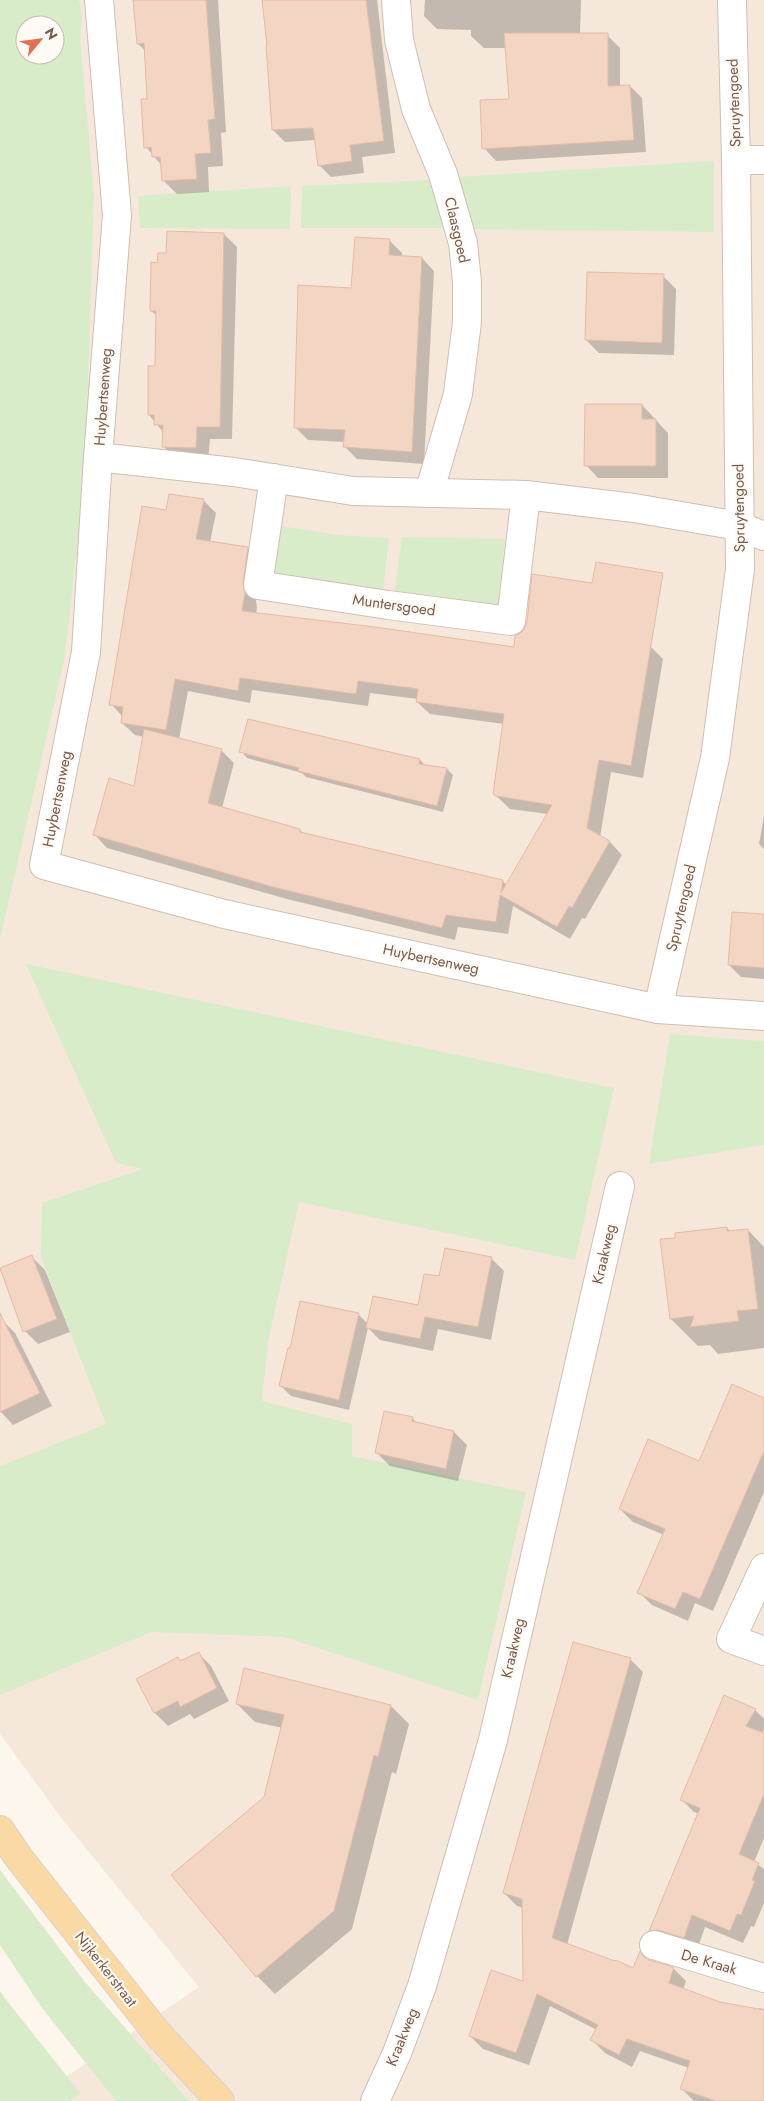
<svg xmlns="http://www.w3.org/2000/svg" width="764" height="2101" font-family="Jost,sans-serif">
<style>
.residential{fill:#f5e8da;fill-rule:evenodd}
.green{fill:#d8ecc9;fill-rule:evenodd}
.shadow{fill:#0003;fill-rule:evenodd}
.building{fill:#f3d5c3;stroke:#e6bba3}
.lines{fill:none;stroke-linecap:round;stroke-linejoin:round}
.street-casing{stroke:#d1beb0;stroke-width:30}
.primary-casing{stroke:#dad1cd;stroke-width:30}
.street{stroke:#fff;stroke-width:28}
.primary{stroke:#fbd9a5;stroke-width:28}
.labels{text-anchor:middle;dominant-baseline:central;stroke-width:4;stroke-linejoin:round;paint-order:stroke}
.street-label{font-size:15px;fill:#7a5c4d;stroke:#fffaf3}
</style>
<rect width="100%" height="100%" fill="#fdf6ec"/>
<path class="residential" d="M0 0H764V2101H30L199 1987 62 1819 0 1734ZM25 25H55V55H25Z"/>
<g class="green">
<path d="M0 0H79L82 16 80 39 94 195 85 475 65 656 0 939ZM25 25H55V55H25Z"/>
<path d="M714 161V232L472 229 465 197 457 177Z"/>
<path d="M429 180 445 228H301L302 186Z"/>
<path d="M291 186 290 229 140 228 138 196Z"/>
<path d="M281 526 337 535 389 538 382 600 272 585Z"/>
<path d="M402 537 505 539 497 615 393 602Z"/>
<path d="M26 964 614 1088 575 1260 299 1202 268 1342 262 1401 352 1424V1456L526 1492 478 1700 284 1637 151 1632 0 1695V1466L106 1424 41 1257 42 1203 143 1169 116 1163Z"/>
<path d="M670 1034 764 1041V1145L649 1164Z"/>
<path d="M0 1870 85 1982 189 2101H116L42 2008 0 1945Z"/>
<path d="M0 1991 11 2006 81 2094 70 2101H0Z"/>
</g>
<g class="shadow">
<path d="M135 0H218L226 132 221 133 223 166 208 167 209 192 177 194 164 181 162 166 146 147 149 100 146 51 138 44Z"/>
<path d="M263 0H377L395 153 362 157 364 173 331 177 319 165 316 140 285 142 273 130Z"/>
<path d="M425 0H581L580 35H607L620 48V86H630L642 98 646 152 496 161 484 148 511 100 507 48H484L471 36V30L437 29 424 16Z"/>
<path d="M224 234 237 247 232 439H210L208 461 176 459 163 446 164 433 149 415 157 368V316L151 311 159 264 167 254Z"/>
<path d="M389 240 402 253V257L422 258 434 271 424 464 357 459 345 447V442L308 440 295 427 352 289Z"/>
<path d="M663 276 676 289 674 355 599 353 586 340Z"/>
<path d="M642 405 668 433V478H598L586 465Z"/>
<path d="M203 500 216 513 210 542 247 549 260 561 255 596 257 607 256 614 515 649 650 646 663 659 643 778 611 772 600 837 610 842 622 855 585 919 582 918 570 939 513 906 508 934 458 927 455 940 287 899 107 848 95 835 135 787 144 737 135 735 122 723 123 717 111 704 167 512ZM252 690 368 706 370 693 418 699 417 702 430 714 504 724 494 794 510 809 548 814 507 885 502 881 304 834 300 830 222 808 234 763 221 750 179 739 188 691 250 703Z"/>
<path d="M249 720 420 760 426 766 447 769 453 775 443 812 306 777 302 773 247 758 241 751Z"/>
<path d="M764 816V849L759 844Z"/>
<path d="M764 916V979L741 977 729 965Z"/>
<path d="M727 1228 731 1232 748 1230 764 1247V1348L718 1354 710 1345 698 1346 671 1319 676 1239Z"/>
<path d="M32 1257 45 1270 70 1332 38 1344 25 1331 0 1269Z"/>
<path d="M491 1258 504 1271 491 1340 438 1329 433 1351 380 1340 368 1328 349 1410 291 1396 280 1385 358 1314 368 1324 419 1306 440 1278Z"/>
<path d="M2 1320 15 1333 52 1406 13 1425 0 1411V1321Z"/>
<path d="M764 1399V1492L713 1611 695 1603 688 1621 652 1605 639 1592 664 1535 633 1522 620 1509 699 1462Z"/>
<path d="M412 1418 418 1424 454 1432 467 1445 458 1481 390 1466 376 1452Z"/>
<path d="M198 1653 211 1666 229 1701 194 1719 190 1714 168 1726 155 1713 138 1679 178 1659 181 1662Z"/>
<path d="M630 1659 643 1672 567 1945 634 1969 641 1953 647 1960 673 1968 686 1981 683 1990 720 2003 759 2010V2008L764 2009V2101H694L681 2088 689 2068 640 2051 632 2067 605 2053 592 2040 597 2030 550 2006 529 2065 483 2049 470 2036 524 1983V1908L517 1906 504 1893Z"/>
<path d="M245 1669 391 1706 409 1724 396 1774 392 1772 352 1929 275 1994 257 1976 265 1798 283 1728 255 1722 237 1704Z"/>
<path d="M755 1710 764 1719V1730L762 1733 764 1734V1838L754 1862 764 1869V1903L754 1927 751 1926 743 1943 705 1927 697 1950 663 1943 650 1930 699 1814 694 1812 681 1799Z"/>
</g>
<g class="building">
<path d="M133 0H206L215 119 208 120 211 153 195 154 197 179 162 181 160 157H152L151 147 144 148 141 99H147L144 43 137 44Z"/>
<path d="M262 0H366L384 141 350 145 352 161 318 166 313 128 272 130 266 45H267Z"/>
<path d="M504 33H608V86L630 85 634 140 482 149 480 100 509 99Z"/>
<path d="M167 231 224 233 220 427H197L196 448 162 447 163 425H154V415H148V366H155L156 311H150L151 262 157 263 158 253H166Z"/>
<path d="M355 237 390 239 389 255 422 257 412 452 343 447 345 430 294 428 298 285 351 288Z"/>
<path d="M587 272 664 274 662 343 585 340Z"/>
<path d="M585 404H642V419H656V466H584Z"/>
<path d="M169 494 204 499 196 539 248 547 243 583 245 593 242 611 375 627 514 647 515 636 523 631 527 623 532 574 592 583 596 562 663 573 631 766 599 760 587 828 610 841 572 908 569 906 557 927 500 895 496 922 446 915 442 928 273 887 93 835 109 778 134 786 144 729 222 749 208 803 300 829V832L503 880 501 893 552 805 496 796 493 794 504 714 416 702 418 689 358 681 356 694 240 678 238 691 175 679 166 730 121 723 123 707 109 705 142 506 166 510Z"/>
<path d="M248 719 420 759 419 764 447 768 437 806 298 771 299 768 239 752Z"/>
<path d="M732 912 764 914V968L728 965Z"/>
<path d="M727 1227V1231L748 1229 758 1309 737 1311 739 1321 690 1327 694 1316 670 1319 660 1239 675 1238V1233Z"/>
<path d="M445 1248 492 1257 478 1327 425 1317 420 1339 366 1328 373 1296 418 1305 424 1274 439 1276Z"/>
<path d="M32 1255 57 1319 23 1332 0 1268Z"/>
<path d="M300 1301 359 1313 339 1400 279 1386 288 1348H290Z"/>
<path d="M0 1313 40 1393 0 1412Z"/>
<path d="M732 1384 764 1398V1451L700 1599 683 1592 675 1609 637 1593 665 1529 619 1509 648 1439 699 1461Z"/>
<path d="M384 1411 413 1417 412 1421 454 1431 446 1469 375 1453Z"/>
<path d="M573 1642 631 1658 552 1938 615 1961 616 1960 633 1968 640 1951 643 1956 649 1960 674 1967 669 1983 720 2002 764 2010V2101H716L680 2089 690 2061 627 2039 619 2055 590 2040 598 2025 537 1994 516 2053 469 2036 491 1970 523 1981 522 1899 503 1893Z"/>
<path d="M199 1652 217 1688 180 1707 178 1701 154 1713 136 1679 178 1657 180 1661Z"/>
<path d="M244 1668 391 1705 378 1757 374 1755 334 1911 256 1977 171 1875 264 1797 284 1715 236 1704Z"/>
<path d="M724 1695 756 1709 746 1726 764 1733V1794L739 1854 759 1863 752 1880 755 1881 741 1915 737 1914 730 1931 692 1915 684 1938 658 1930 649 1931 700 1808 680 1800Z"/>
</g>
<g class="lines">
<defs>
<g id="street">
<path d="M99 0 117 215 98 457 86 652 44 865 224 914 658 1009 764 1016"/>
<path d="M396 0 399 40 416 109 443 174 463 243 467 282V322L458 394 429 493"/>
<path d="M736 160H764"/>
<path d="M98 457 234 472 353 491 526 495 634 508 739 526 764 536"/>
<path d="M274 478 258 585 388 605 511 621 526 495"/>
<path d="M658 1009 715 758 740 569 736 160 732 0"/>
<path d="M764 1568 731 1639 764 1651"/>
<path d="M654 1945 764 1978"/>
<path d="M375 2101 397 2053 422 1986 493 1740 620 1186"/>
</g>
<path id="primary" d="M0 1830 19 1858 158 2034 220 2101"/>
</defs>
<use href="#street" class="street-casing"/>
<use href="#primary" class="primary-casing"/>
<use href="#street" class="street"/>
<use href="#primary" class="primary"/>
</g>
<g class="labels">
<g class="street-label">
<text transform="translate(734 103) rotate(-92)">Spruytengoed</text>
<text transform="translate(457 230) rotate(77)">Claasgoed</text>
<text transform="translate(103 397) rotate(-86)">Huybertsenweg</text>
<text transform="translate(739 508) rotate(-91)">Spruytengoed</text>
<text transform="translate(394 605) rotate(8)">Muntersgoed</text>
<text transform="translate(57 799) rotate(-79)">Huybertsenweg</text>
<text transform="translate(681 908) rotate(-77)">Spruytengoed</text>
<text transform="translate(431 959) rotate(12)">Huybertsenweg</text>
<text transform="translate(604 1254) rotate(-77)">Kraakweg</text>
<text transform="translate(513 1648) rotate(-77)">Kraakweg</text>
<text transform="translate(709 1962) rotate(16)">De Kraak</text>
<text transform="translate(106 1969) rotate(52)">Nijkerkerstraat</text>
<text transform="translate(402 2037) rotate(-68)">Kraakweg</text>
</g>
</g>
<g transform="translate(40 40) rotate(61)"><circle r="24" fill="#fffaf3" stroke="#cabbb1"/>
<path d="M0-4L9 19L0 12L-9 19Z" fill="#e76f51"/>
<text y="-8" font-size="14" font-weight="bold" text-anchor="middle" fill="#7a5c4d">N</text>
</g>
</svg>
